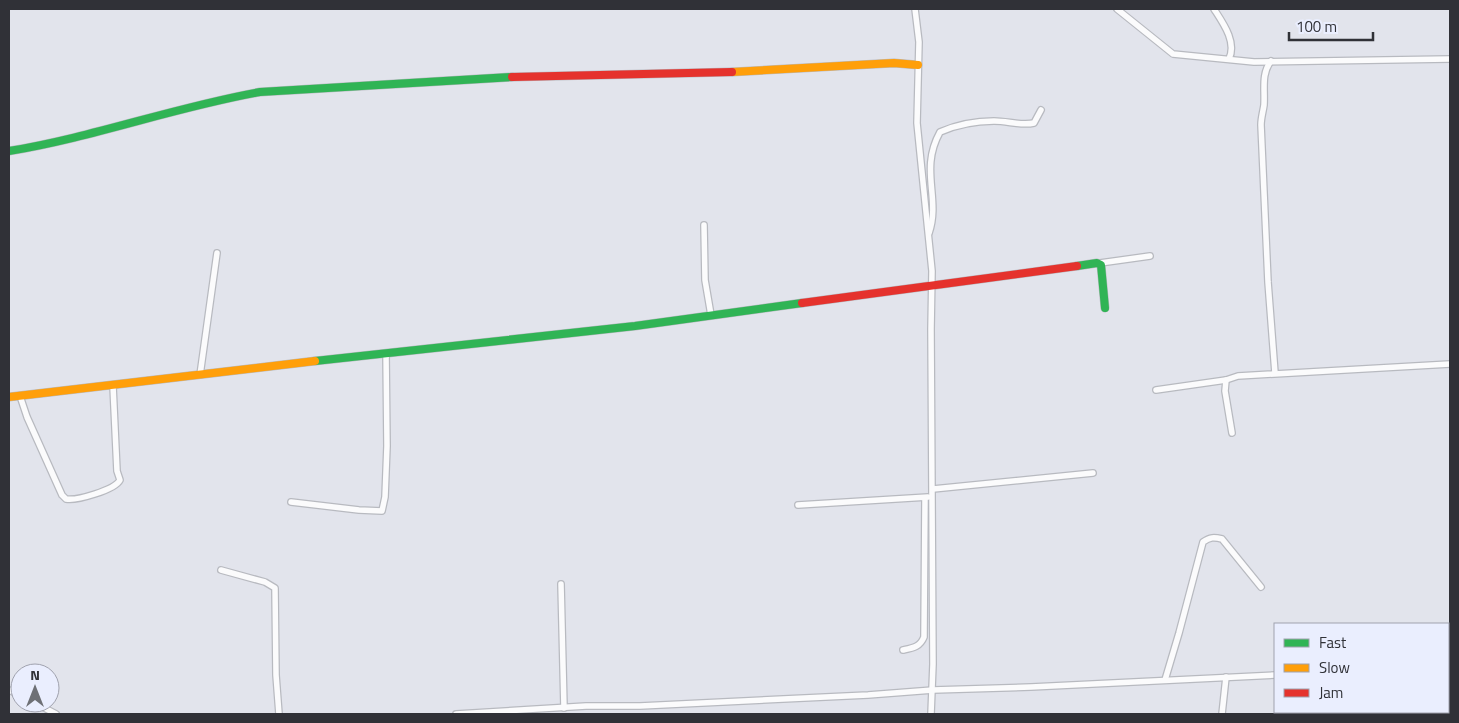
<svg xmlns="http://www.w3.org/2000/svg" width="1459" height="723" font-family="'Titillium Web',sans-serif">
<style>
.lines{fill:none;stroke-linecap:round;stroke-linejoin:round}
.street-casing{stroke:#b8bac0;stroke-width:8}
.fast-casing{stroke:#b8bac0;stroke-width:9}
.slow-casing{stroke:#b8bac0;stroke-width:9}
.jam-casing{stroke:#b8bac0;stroke-width:9}
.street{stroke:#fbfbfc;stroke-width:5.5}
.fast{stroke:#30b455;stroke-width:8}
.slow{stroke:#ff9f0a;stroke-width:8}
.jam{stroke:#e5322d;stroke-width:8}
</style>
<rect width="100%" height="100%" fill="#e2e4ec"/>
<g class="lines">
<defs>
<g id="street">
<path d="M915 9 919 42 917 123 932 271 931 329 933 664 931 714"/>
<path d="M1117 9 1173 54 1254 62 1450 59"/>
<path d="M1214 9C1223 23 1237 42 1229 59"/>
<path d="M1271 61C1261 74 1265 89 1264 105 1263 112 1261 118 1261 125L1268 282 1275 373"/>
<path d="M704 225 705 280 711 315"/>
<path d="M929 233C941 198 919 170 940 132 956 125 977 121 994 121 1008 121 1021 126 1034 123L1041 110"/>
<path d="M1100 263 1150 256"/>
<path d="M200 375 217 253"/>
<path d="M1226 380 1225 391 1232 433"/>
<path d="M1156 390 1226 380 1238 376 1450 364"/>
<path d="M20 396 27 417 62 495 66 499C76 501 115 490 120 480L117 471 113 386"/>
<path d="M933 489 1093 473"/>
<path d="M291 502 359 510 382 511 385 497 387 446 386 353"/>
<path d="M798 505 928 497"/>
<path d="M221 570 265 582 275 588 276 675 279 714"/>
<path d="M561 584 564 708"/>
<path d="M903 650C913 648 920 647 924 637L925 498"/>
<path d="M1448 674 1450 675"/>
<path d="M1165 680 1179 633 1203 542C1210 537 1214 537 1222 539L1261 587"/>
<path d="M9 690 20 695"/>
<path d="M35 703 56 714"/>
<path d="M456 714 586 706H640L868 695 933 690 1031 687 1275 675"/>
<path d="M1222 714 1226 677"/>
</g>
<g id="fast">
<path d="M9 151C94 137 175 107 260 92L512 77"/>
<path d="M1077 266 1097 263 1101 265 1105 308"/>
<path d="M315 361 635 326 802 303"/>
</g>
<g id="slow">
<path d="M732 72 894 63 918 65"/>
<path d="M9 397 315 361"/>
</g>
<g id="jam">
<path d="M512 77 732 72"/>
<path d="M802 303 1077 266"/>
</g>
</defs>
<use href="#street" class="street-casing"/>
<use href="#fast" class="fast-casing"/>
<use href="#slow" class="slow-casing"/>
<use href="#jam" class="jam-casing"/>
<use href="#street" class="street"/>
<use href="#fast" class="fast"/>
<use href="#slow" class="slow"/>
<use href="#jam" class="jam"/>
</g>
<rect width="1459" height="723" fill="none" stroke="#303137" stroke-width="20"/>
<rect x="1274" y="623" width="175" height="90" fill="#eaeefe" stroke="#a0a2ae"/>
<rect x="1284" y="639" width="25" height="8" fill="#30b455" stroke="#a0a2ae"/>
<text x="1319" y="648" font-size="15" fill="#303137">Fast</text>
<rect x="1284" y="664" width="25" height="8" fill="#ff9f0a" stroke="#a0a2ae"/>
<text x="1319" y="673" font-size="15" fill="#303137">Slow</text>
<rect x="1284" y="689" width="25" height="8" fill="#e5322d" stroke="#a0a2ae"/>
<text x="1319" y="698" font-size="15" fill="#303137">Jam</text>
<g transform="translate(35 688)"><circle r="24" fill="#eaeefe" stroke="#a0a2ae"/>
<path d="M0-4L9 19L0 12L-9 19Z" fill="#6e7076"/>
<text y="-8" font-size="14" font-weight="bold" text-anchor="middle" fill="#303137">N</text>
</g>
<path d="M1289 32v8h84v-8" fill="none" stroke="#303137" stroke-width="2.5"/>
<text x="1296" y="32" font-size="15" fill="#303137" stroke="#eaeefe" stroke-width="4" paint-order="stroke">100 m</text>
</svg>
